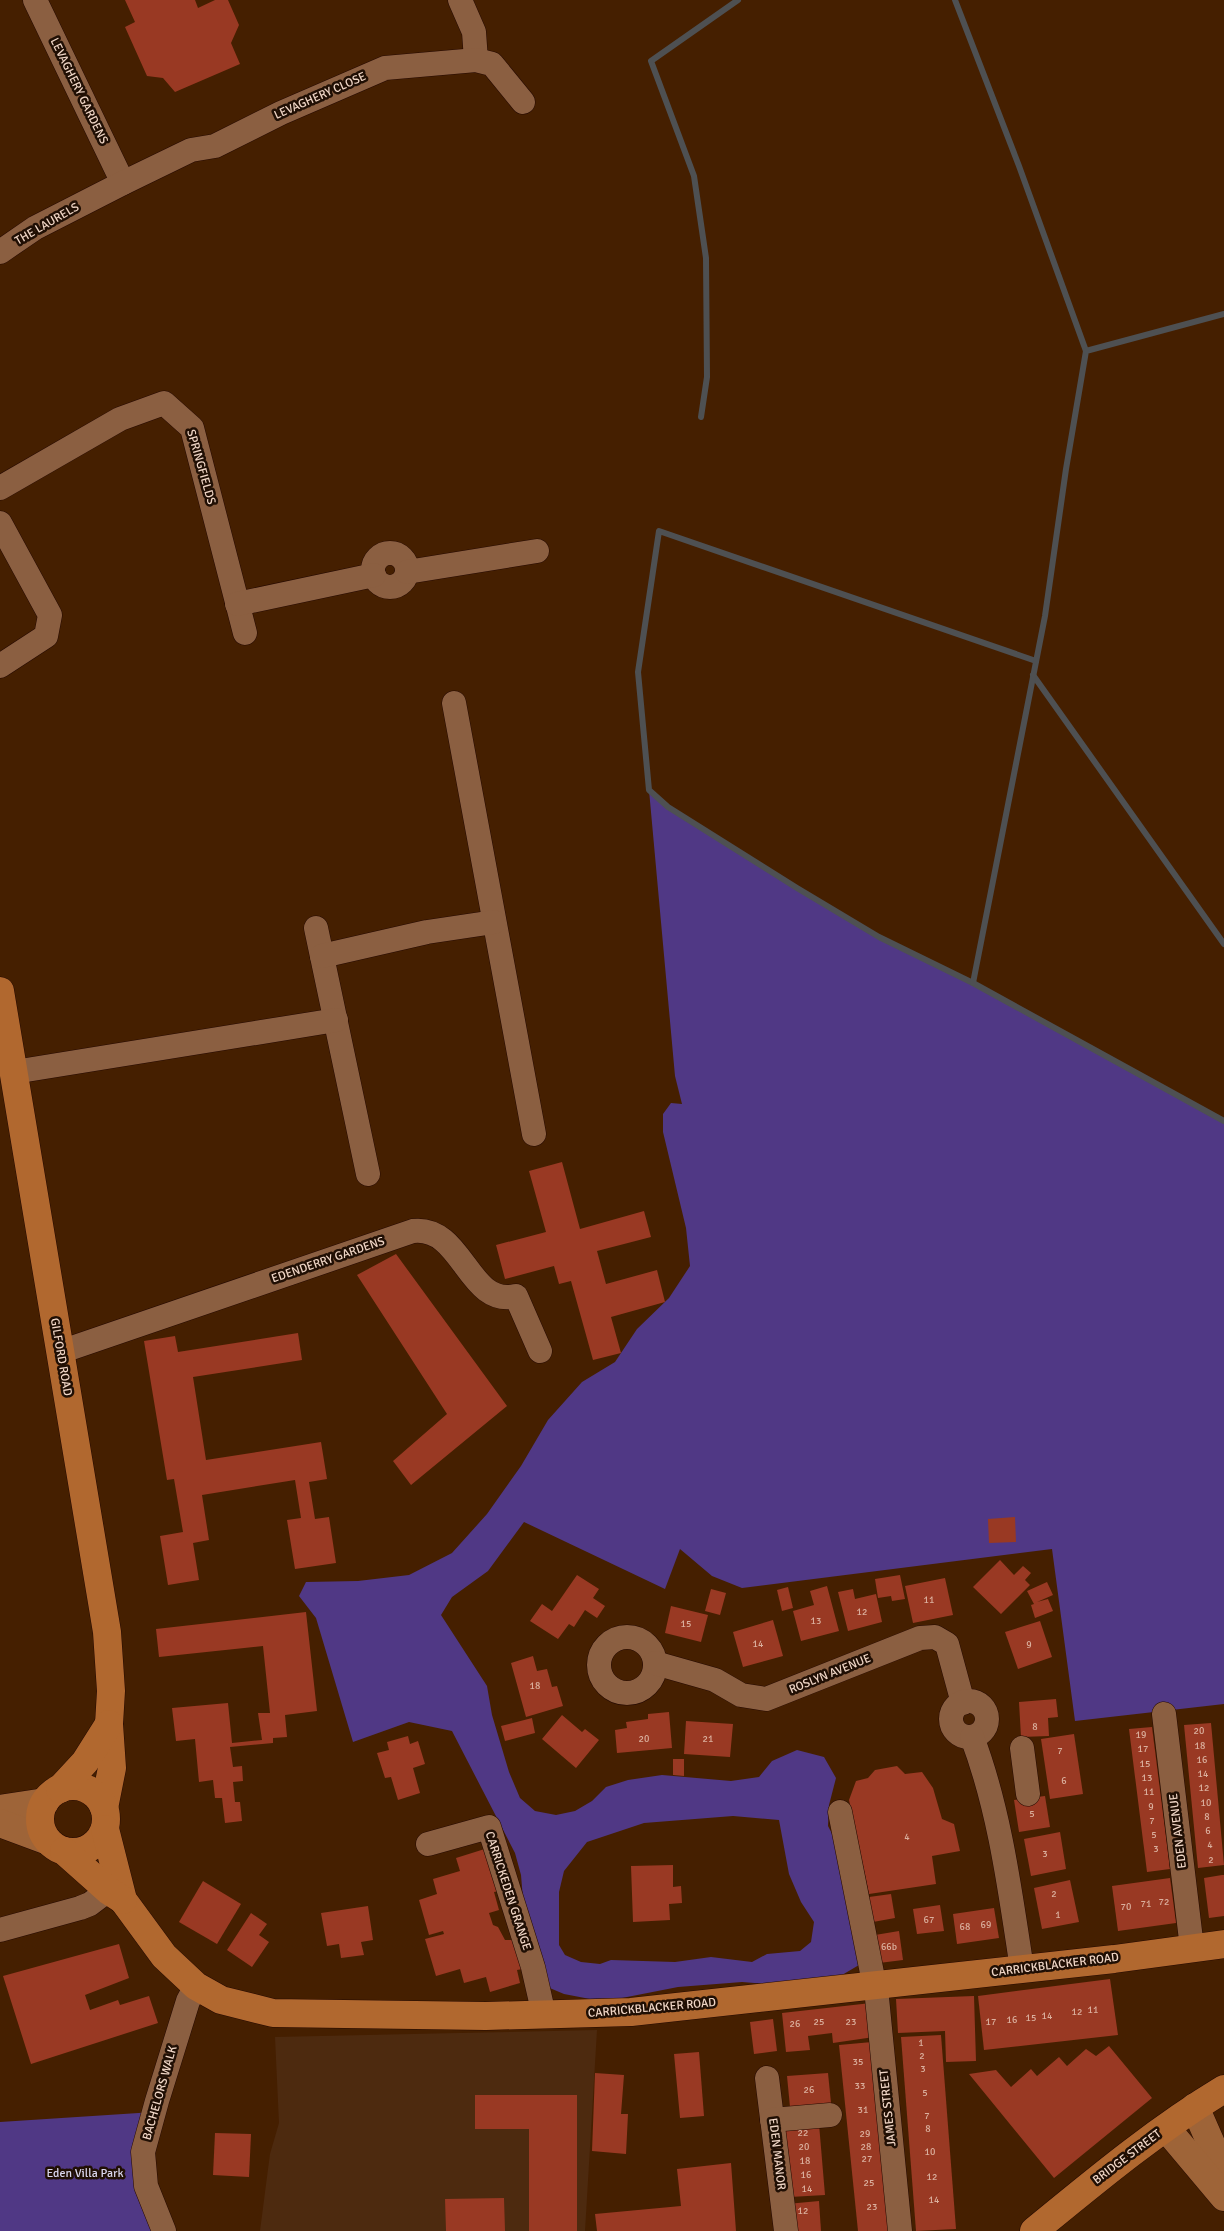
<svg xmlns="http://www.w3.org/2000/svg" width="1224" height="2231" font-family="Signika,sans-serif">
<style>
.built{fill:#4d2a0f}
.green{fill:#503885;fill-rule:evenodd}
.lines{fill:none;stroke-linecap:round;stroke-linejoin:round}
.stream{stroke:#4e5052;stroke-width:6}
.building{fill:#993923}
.street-casing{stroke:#260a00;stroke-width:25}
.secondary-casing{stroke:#260a00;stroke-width:29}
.primary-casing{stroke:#260a00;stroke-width:29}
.street{stroke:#8b5f41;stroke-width:24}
.secondary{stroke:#9e6438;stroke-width:28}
.primary{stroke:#b1682f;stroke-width:28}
.labels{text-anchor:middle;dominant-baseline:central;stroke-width:5;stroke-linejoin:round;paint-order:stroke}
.number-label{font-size:10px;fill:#daaf9d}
.street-label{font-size:12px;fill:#f0d6c6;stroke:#200f04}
.park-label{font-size:12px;fill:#dbd7ee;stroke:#200f04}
</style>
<rect width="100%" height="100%" fill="#451f00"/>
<path class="built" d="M597 2030 585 2231H260L270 2154 279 2123 275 2037Z"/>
<g class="green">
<path d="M649 790 668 807 797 888 879 937 973 983 1224 1121V1704L1075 1721 1052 1549 742 1588 712 1576 680 1549 665 1589 524 1522 488 1571 452 1597 441 1615 487 1686 492 1715 509 1772 520 1798 535 1811 556 1815 575 1811 592 1801 606 1787 628 1780 662 1775 731 1781 759 1777 772 1761 797 1750 824 1757 836 1778 829 1805 828 1826 844 1857 859 1965 842 1975 767 1984 742 1982 678 1987 622 1998 590 1999 564 1994 545 1986 523 1899 521 1875 515 1853 452 1731 409 1722 353 1742 316 1618 299 1596 306 1582 358 1581 409 1575 452 1553 487 1514 521 1466 548 1420 582 1382 615 1362 637 1329 669 1298 690 1266 686 1228 663 1132V1114L671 1103 682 1104 675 1076ZM733 1816 779 1820 789 1874 801 1902 814 1922 811 1942 800 1951 767 1954 752 1962 711 1957 675 1962 611 1960 600 1964 581 1962 565 1955 559 1945V1892L564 1871 587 1842 644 1823Z"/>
<path d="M154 2112 143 2152 164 2231H0V2122Z"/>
</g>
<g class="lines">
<g class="stream">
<path d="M955 0 1019 166 1086 351"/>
<path d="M701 417 707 377 706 258 694 176 651 61 738 0"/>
<path d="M1036 661 659 531 638 672 649 790 668 807 797 888 879 937 973 983 1224 1121"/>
<path d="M1033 675 1224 944"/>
<path d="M973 983 1045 616 1066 469 1086 351 1224 314"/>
</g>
</g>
<g class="building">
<path d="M125 0H195L198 8 215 0H228L239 25 231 43 240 64 175 92 163 78 147 76 125 27 135 22Z"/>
<path d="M562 1162 580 1229 644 1211 651 1237 597 1251 606 1284 657 1270 665 1302 611 1317 621 1353 593 1360 571 1281 559 1284 554 1266 505 1279 496 1245 546 1232 529 1171Z"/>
<path d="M396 1254 507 1406 411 1485 393 1461 447 1414 357 1275Z"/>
<path d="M298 1333 302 1360 193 1377 206 1460 321 1442 327 1479 309 1482 315 1519 329 1517 336 1563 295 1569 287 1520 301 1518 295 1480 202 1495 209 1540 193 1543 199 1580 168 1585 160 1536 183 1532 174 1479 167 1480 144 1341 175 1336 178 1352Z"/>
<path d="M1015 1517 1016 1542 989 1543 988 1519Z"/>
<path d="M1000 1560 1014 1575 1023 1566 1031 1573 1025 1580 1030 1585 1001 1614 973 1587Z"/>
<path d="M577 1575 599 1589 593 1598 605 1606 597 1618 585 1610 574 1627 569 1624 558 1639 530 1621 542 1604 552 1611Z"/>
<path d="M900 1575 905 1599 892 1601 891 1596 878 1598 875 1579Z"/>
<path d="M945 1578 953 1615 913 1623 905 1586Z"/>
<path d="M1047 1582 1053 1595 1037 1602 1048 1599 1053 1611 1035 1618 1031 1605 1034 1604 1027 1591Z"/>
<path d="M827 1586 839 1631 801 1641 793 1611 814 1605 810 1591Z"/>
<path d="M788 1587 793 1608 782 1611 777 1590Z"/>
<path d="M711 1589 726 1593 720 1615 705 1611Z"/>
<path d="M853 1589 855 1599 876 1594 882 1622 848 1631 838 1592Z"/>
<path d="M671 1606 708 1615 701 1642 665 1633Z"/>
<path d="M306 1612 317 1711 285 1715 287 1737 273 1738V1743L230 1747 233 1767 242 1766 243 1781 233 1782 235 1802H240L242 1821 225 1823 222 1798H215L213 1780 199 1782 195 1739 176 1741 172 1708 228 1703 232 1743 262 1740 258 1713H270L263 1646 159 1657 156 1629Z"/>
<path d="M773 1620 783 1656 743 1667 733 1632Z"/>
<path d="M1040 1621 1052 1657 1018 1669 1005 1632Z"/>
<path d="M533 1656 537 1671 547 1669 552 1687 557 1686 563 1706 526 1717 511 1663Z"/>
<path d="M1056 1699 1058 1717 1048 1718 1049 1736 1021 1737 1019 1702Z"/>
<path d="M669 1712 672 1748 617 1753 615 1730 627 1728 626 1722 648 1719V1714Z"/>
<path d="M562 1715 582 1732 585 1729 599 1740 576 1768 542 1739Z"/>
<path d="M532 1718 535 1733 505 1741 501 1726Z"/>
<path d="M686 1721 733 1724 730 1757 684 1754Z"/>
<path d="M1211 1723 1224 1865 1198 1868 1184 1725Z"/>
<path d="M1152 1727 1170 1869 1147 1872 1129 1729Z"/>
<path d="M1074 1734 1083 1794 1050 1799 1041 1739Z"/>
<path d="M408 1736 410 1744 418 1741 425 1764 413 1768 420 1793 398 1800 391 1777 385 1778 377 1753 389 1750 387 1742Z"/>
<path d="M673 1759H684V1776L673 1775Z"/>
<path d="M897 1766 905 1774 922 1772 933 1788 942 1819 954 1824 960 1851 932 1856 936 1884 869 1894 849 1800 856 1781 868 1778 875 1770Z"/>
<path d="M1045 1796 1050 1827 1019 1832 1014 1800Z"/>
<path d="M1060 1832 1066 1869 1031 1876 1024 1839Z"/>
<path d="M491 1847 504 1890 494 1892 499 1910 489 1913 493 1925 498 1927 505 1940H520L528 1968 517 1970 520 1983 490 1992 486 1977 464 1983 460 1969 436 1976 425 1939 444 1934 443 1931 429 1935 419 1900 437 1894 433 1879 460 1871 456 1858Z"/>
<path d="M673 1865V1887L681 1886 682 1903 669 1904 670 1920 633 1922 631 1866Z"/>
<path d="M1222 1875H1224V1916L1209 1918 1204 1878Z"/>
<path d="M1170 1878 1176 1923 1118 1931 1112 1886Z"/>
<path d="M1070 1880 1079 1922 1042 1929 1034 1888Z"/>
<path d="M203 1881 241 1904 217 1944 179 1922Z"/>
<path d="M891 1894 895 1918 873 1922 869 1897Z"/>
<path d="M940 1905 944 1931 917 1934 913 1909Z"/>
<path d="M368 1906 373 1940 361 1942 364 1955 341 1958 339 1944 327 1946 321 1913Z"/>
<path d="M994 1908 999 1938 957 1944 953 1914Z"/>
<path d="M251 1913 267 1924 259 1935 269 1942 252 1967 227 1950Z"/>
<path d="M899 1931 903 1960 879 1963 875 1935Z"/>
<path d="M119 1944 129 1978 85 1995 90 2010 118 2000 120 2005 149 1996 158 2023 31 2064 3 1976Z"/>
<path d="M1110 1979 1118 2035 984 2050 978 1996Z"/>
<path d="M974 1996 976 2061 946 2062 945 2031 898 2033 896 1999Z"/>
<path d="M871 2003 874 2037 833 2043 832 2033 808 2036 810 2050 786 2052 782 2013Z"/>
<path d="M773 2019 777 2051 754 2054 750 2022Z"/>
<path d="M941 2035 956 2229 916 2231 901 2037Z"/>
<path d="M872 2042 889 2231H858L839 2045Z"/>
<path d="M1109 2046 1152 2098 1054 2178 969 2074 996 2070 1011 2087 1031 2069 1037 2076 1059 2057 1067 2066 1086 2049 1096 2056Z"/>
<path d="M699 2052 704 2116 680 2118 674 2054Z"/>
<path d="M595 2073 624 2075 621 2114H628L626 2154 592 2151Z"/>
<path d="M828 2073 831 2103 790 2107 787 2076Z"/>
<path d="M475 2095H577V2231H529V2129H475Z"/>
<path d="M819 2124 825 2195 790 2197 785 2127Z"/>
<path d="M215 2133 251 2134 249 2177 213 2175Z"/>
<path d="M731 2163 736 2231H597L595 2214 681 2206 677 2169Z"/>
<path d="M504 2198 505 2231H446L445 2199Z"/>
<path d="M819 2201 821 2231H793L787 2204Z"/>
</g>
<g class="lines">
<defs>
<g id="street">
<path d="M35 0 123 183"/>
<path d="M460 0 474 32 476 60"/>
<path d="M0 252 35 228 123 183 191 150 215 146 281 113 385 68 476 60 492 64 523 102"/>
<path d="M0 488 120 419 164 403 192 428 245 633"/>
<path d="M0 523 50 615 46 636 0 666"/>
<circle cx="390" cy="570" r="17"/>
<path d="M407 572 537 551"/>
<path d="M237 604 374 575"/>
<path d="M454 703 534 1134"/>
<path d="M316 928 368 1174"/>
<path d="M322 956 427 932 494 922"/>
<path d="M14 1072 336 1020"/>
<path d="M60 1352 413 1231C463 1225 468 1308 516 1296L540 1351"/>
<circle cx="627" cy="1665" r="28"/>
<path d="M655 1663 715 1680 741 1695 766 1699 920 1638 935 1637 947 1644 963 1703"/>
<circle cx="969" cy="1719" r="18"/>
<path d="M1164 1714 1192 1948"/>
<path d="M972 1737C1000 1811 1010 1891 1022 1969"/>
<path d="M1022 1748 1028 1794"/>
<path d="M840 1812 877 1998 900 2231"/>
<path d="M428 1844 489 1827 533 1967 544 2015"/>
<path d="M0 1930 80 1908 90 1904 119 1882"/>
<path d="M767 2078 786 2231"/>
<path d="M772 2120 830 2115"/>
<path d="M164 2231 146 2186 143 2152 157 2101 188 2001 196 1986"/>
</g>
<g id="secondary">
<path d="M0 1809 45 1802"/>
<path d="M0 1823 48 1841"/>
<path d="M1195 2107 1224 2173"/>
<path d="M1166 2128 1224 2197"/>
</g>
<g id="primary">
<path d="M0 991 107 1632 111 1691 109 1724 112 1768 104 1808"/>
<circle cx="73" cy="1819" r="33"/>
<path d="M60 1789 85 1762 109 1724"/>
<path d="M105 1829 123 1900 164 1956 196 1986 221 2000 273 2013 486 2016 631 2012 1114 1959 1224 1944"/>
<path d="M64 1851 109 1891 123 1900"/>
<path d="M1034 2231C1095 2181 1156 2130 1224 2089"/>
</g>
</defs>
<use href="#street" class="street-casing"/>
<use href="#secondary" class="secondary-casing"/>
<use href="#primary" class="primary-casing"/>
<use href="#street" class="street"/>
<use href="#secondary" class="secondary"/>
<use href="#primary" class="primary"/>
</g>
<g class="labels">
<g class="number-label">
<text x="929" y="1600">11</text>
<text x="862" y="1612">12</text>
<text x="816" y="1621">13</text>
<text x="686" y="1624">15</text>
<text x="758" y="1644">14</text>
<text x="1029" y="1645">9</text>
<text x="535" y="1686">18</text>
<text x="1035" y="1727">8</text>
<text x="1199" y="1731">20</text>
<text x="1141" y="1735">19</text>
<text x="644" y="1739">20</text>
<text x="708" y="1739">21</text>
<text x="1200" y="1746">18</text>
<text x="1143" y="1749">17</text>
<text x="1060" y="1751">7</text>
<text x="1202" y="1760">16</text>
<text x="1145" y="1764">15</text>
<text x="1203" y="1774">14</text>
<text x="1147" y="1778">13</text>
<text x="1064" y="1781">6</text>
<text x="1204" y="1788">12</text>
<text x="1149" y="1792">11</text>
<text x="1206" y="1803">10</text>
<text x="1151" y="1807">9</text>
<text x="1032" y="1814">5</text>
<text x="1207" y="1817">8</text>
<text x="1152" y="1821">7</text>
<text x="1208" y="1831">6</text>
<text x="1154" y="1835">5</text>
<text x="907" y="1837">4</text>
<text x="1210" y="1845">4</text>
<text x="1156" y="1849">3</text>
<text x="1045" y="1854">3</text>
<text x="1211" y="1860">2</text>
<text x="1054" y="1894">2</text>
<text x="1164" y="1902">72</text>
<text x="1146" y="1904">71</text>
<text x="1126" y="1907">70</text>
<text x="1058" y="1915">1</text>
<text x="929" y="1920">67</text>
<text x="986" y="1925">69</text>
<text x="965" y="1927">68</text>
<text x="889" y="1947">66b</text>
<text x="1093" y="2010">11</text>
<text x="1077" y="2012">12</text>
<text x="1047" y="2016">14</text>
<text x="1031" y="2018">15</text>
<text x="1012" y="2020">16</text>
<text x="819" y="2022">25</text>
<text x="851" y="2022">23</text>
<text x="991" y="2022">17</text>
<text x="795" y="2024">26</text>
<text x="921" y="2043">1</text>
<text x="922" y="2056">2</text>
<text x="858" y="2062">35</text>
<text x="923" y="2069">3</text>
<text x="860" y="2086">33</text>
<text x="809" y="2090">26</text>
<text x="925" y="2093">5</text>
<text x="863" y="2110">31</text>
<text x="927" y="2116">7</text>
<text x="928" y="2129">8</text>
<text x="803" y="2133">22</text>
<text x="865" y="2134">29</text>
<text x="804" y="2147">20</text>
<text x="866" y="2147">28</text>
<text x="930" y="2152">10</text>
<text x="867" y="2159">27</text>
<text x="805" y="2161">18</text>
<text x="806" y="2175">16</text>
<text x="932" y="2177">12</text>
<text x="869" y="2183">25</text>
<text x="807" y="2189">14</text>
<text x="934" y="2200">14</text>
<text x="872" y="2207">23</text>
<text x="803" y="2211">12</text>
</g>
<g class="street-label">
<text transform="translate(79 91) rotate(64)">LEVAGHERY GARDENS</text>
<text transform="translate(320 96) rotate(-24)">LEVAGHERY CLOSE</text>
<text transform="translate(47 224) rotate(-30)">THE LAURELS</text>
<text transform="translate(201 467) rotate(74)">SPRINGFIELDS</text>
<text transform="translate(328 1260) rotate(-19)">EDENDERRY GARDENS</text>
<text transform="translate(61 1357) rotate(80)">GILFORD ROAD</text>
<text transform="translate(830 1674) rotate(-22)">ROSLYN AVENUE</text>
<text transform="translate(1178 1831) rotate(-97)">EDEN AVENUE</text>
<text transform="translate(508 1891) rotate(72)">CARRICKEDEN GRANGE</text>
<text transform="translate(1055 1965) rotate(-7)">CARRICKBLACKER ROAD</text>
<text transform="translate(652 2008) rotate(-5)">CARRICKBLACKER ROAD</text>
<text transform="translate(160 2093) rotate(-74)">BACHELORS WALK</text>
<text transform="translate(888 2108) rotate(-96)">JAMES STREET</text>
<text transform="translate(777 2154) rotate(83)">EDEN MANOR</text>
<text transform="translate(1127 2157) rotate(-37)">BRIDGE STREET</text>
</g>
<g class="park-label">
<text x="85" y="2173">Eden Villa Park</text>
</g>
</g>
</svg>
